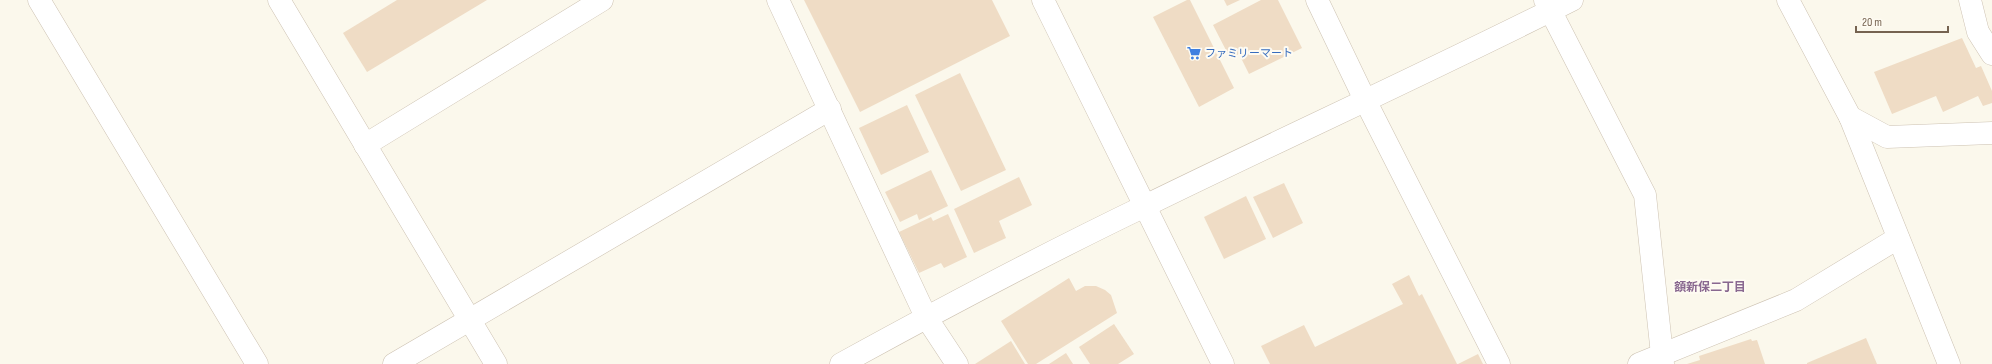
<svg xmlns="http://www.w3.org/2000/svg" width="1992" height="364" font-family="'Sofia Sans Condensed','Noto Sans JP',sans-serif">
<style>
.building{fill:#efdcc5}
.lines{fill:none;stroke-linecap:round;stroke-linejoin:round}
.minor-casing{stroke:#cdc2b2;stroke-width:23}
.minor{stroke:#fff;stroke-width:22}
.labels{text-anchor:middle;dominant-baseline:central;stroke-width:4;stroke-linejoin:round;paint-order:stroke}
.shop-label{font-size:11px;fill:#366cbe;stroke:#fefbf2;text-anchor:start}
.neighbourhood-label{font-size:12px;font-weight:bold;fill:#896890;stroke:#fefbf2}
</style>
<rect width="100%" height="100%" fill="#fbf8ec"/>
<g class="building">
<path d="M397 0H487L367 72 343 33Z"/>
<path d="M804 0H992L1010 36 860 112Z"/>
<path d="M1187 0H1190L1234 88 1199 107 1153 17Z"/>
<path d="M1224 0H1240L1227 6Z"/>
<path d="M1261 0H1278L1302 48 1249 74 1239 54 1230 58 1213 25Z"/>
<path d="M1962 38 1976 68 1981 66 1992 91V103L1983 106 1978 96 1943 112 1936 96 1892 114 1874 72Z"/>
<path d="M960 73 1006 170 961 191 915 95Z"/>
<path d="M907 105 929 152 881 175 859 128Z"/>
<path d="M931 170 948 206 919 220 917 214 900 222 885 192Z"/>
<path d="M1019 177 1032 205 999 221 1006 238 974 253 954 209Z"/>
<path d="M1284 183 1303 223 1273 238 1253 197Z"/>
<path d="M1246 196 1266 239 1224 259 1204 217Z"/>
<path d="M948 214 967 257 944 268 941 263 919 273 899 232 931 217 933 221Z"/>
<path d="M1409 275 1419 296 1422 294 1457 364H1270L1261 346 1304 325 1315 347 1403 304 1392 284Z"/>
<path d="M1069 278 1076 291 1085 286H1096L1105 290 1111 295 1117 313 1036 364H1028L1001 321Z"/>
<path d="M1114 324 1134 354 1118 364H1090L1079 347Z"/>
<path d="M1866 338 1877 364H1807V363Z"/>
<path d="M1751 339 1752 341 1757 340 1765 364H1687L1700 360 1699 356Z"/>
<path d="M1011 341 1025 364H975Z"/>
<path d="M1066 353 1073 364H1049Z"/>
<path d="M1478 354 1483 364H1458Z"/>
</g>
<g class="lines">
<defs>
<g id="minor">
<path d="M39 0 257 364"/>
<path d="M279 0 496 364"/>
<path d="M778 0 926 317 957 364"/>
<path d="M1043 0 1223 364"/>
<path d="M1317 0 1366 102 1499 364"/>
<path d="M1545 0 1645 195 1663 364"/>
<path d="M1788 0 1850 117 1887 137 1992 133"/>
<path d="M1970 0 1978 32 1992 54"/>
<path d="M1850 117 1949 364"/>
<path d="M365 145 602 0"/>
<path d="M394 364 830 109"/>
<path d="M841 364C941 309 1043 255 1147 205 1288 136 1431 71 1572 0"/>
<path d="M1639 364 1796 300 1898 238"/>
</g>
</defs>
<use href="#minor" class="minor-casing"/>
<use href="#minor" class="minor"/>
</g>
<defs>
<symbol id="supermarket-bare" viewBox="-9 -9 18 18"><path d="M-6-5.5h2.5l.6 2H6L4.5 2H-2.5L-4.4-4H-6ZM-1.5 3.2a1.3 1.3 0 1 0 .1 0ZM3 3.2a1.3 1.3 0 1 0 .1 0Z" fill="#3f7fe0" stroke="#fefbf2" stroke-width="2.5" paint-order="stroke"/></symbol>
</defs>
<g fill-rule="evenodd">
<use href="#supermarket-bare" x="1184" y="43" width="20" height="20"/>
</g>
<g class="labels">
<g class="shop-label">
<text x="1205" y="53">ファミリーマート</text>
</g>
<g class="neighbourhood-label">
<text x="1710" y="287">額新保二丁目</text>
</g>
</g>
<path d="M1856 26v6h92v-6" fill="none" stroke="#756350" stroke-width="2"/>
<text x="1862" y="26" font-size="12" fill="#756350" stroke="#fefbf2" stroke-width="3" paint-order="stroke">20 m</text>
</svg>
